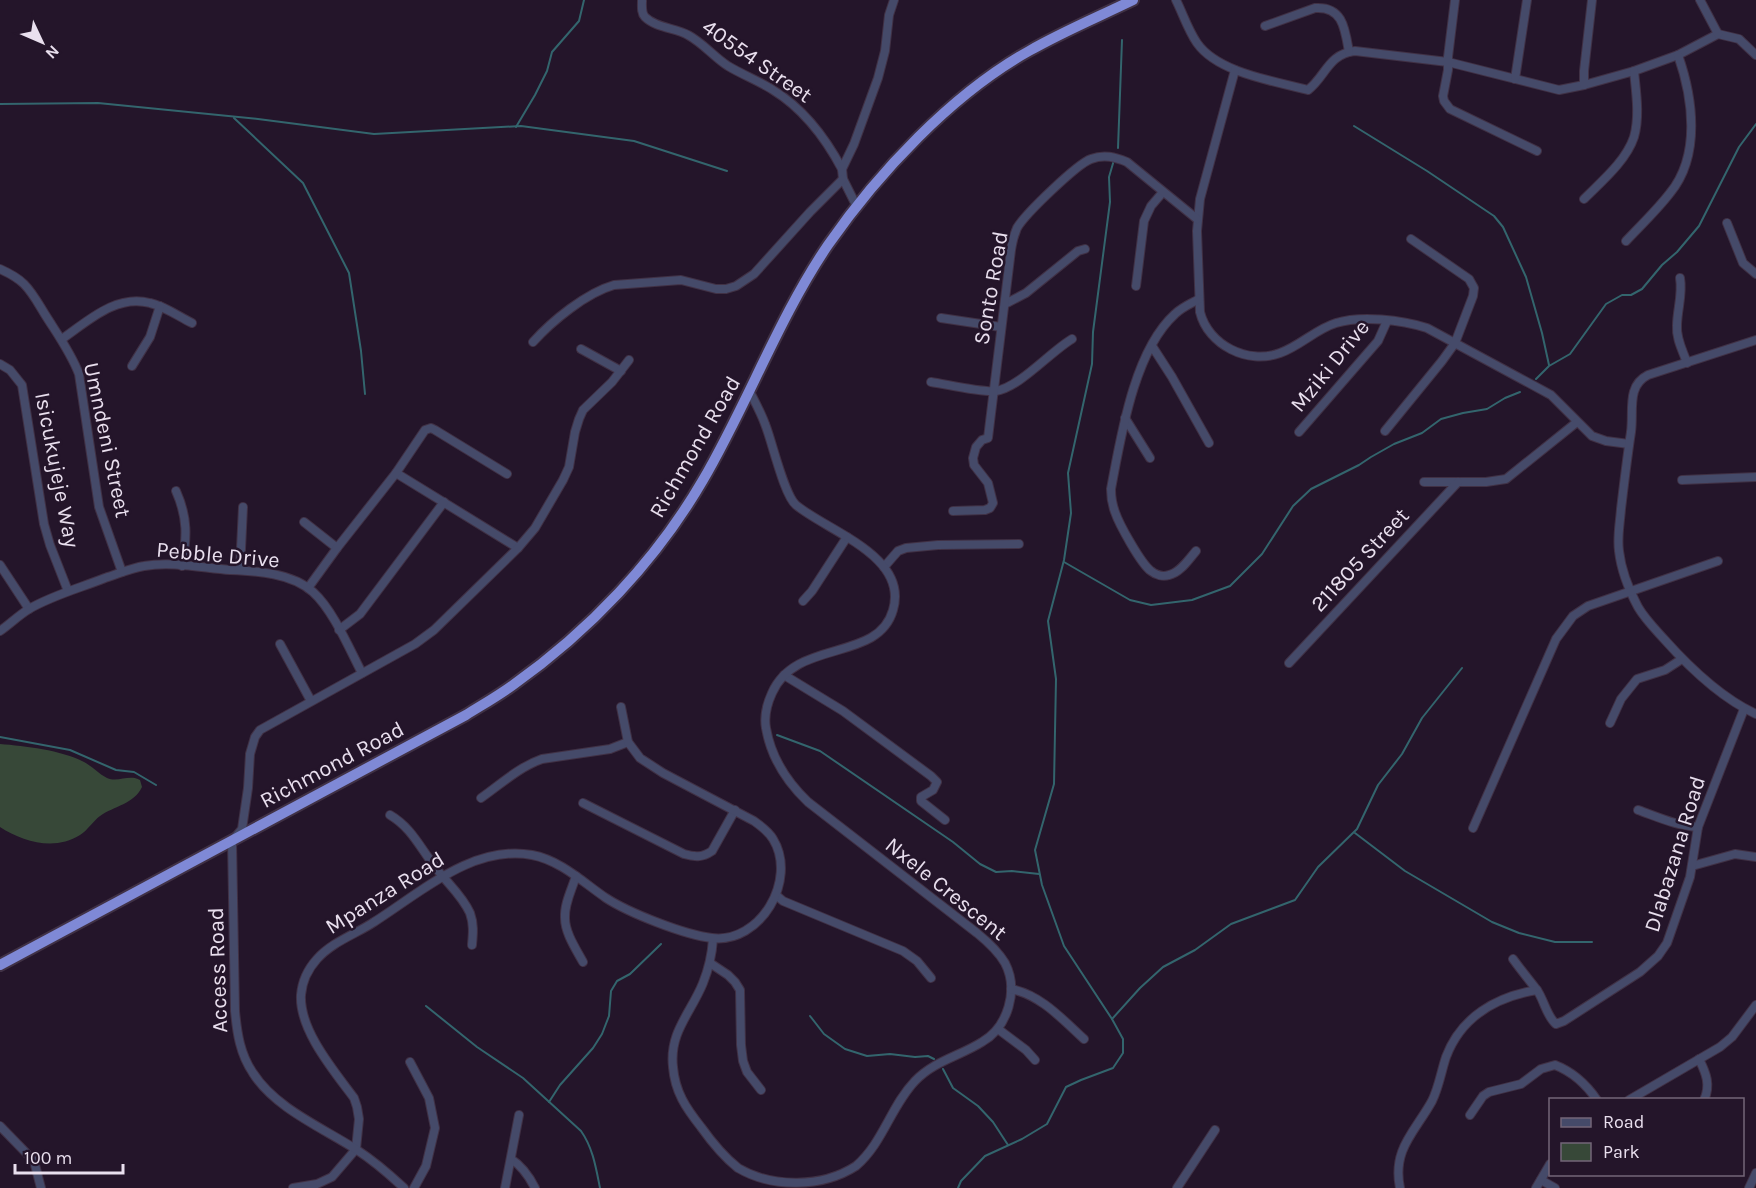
<svg xmlns="http://www.w3.org/2000/svg" width="1756" height="1188" font-family="Karla,sans-serif">
<style>
.green{fill:#374838}
.lines{fill:none;stroke-linecap:round;stroke-linejoin:round}
.stream{stroke:#33656d;stroke-width:2}
.minor-casing{stroke:#403145;stroke-width:10}
.highway-casing{stroke:#403145;stroke-width:14}
.minor{stroke:#454a69;stroke-width:8}
.highway{stroke:#7f89d6;stroke-width:10}
.labels{text-anchor:middle;dominant-baseline:central;stroke-width:5;stroke-linejoin:round;paint-order:stroke}
.street-label{font-size:22px;fill:#e9dfee;stroke:#24152a}
</style>
<rect width="100%" height="100%" fill="#24152a"/>
<path class="green" d="M0 744C25 746 61 750 84 762 92 766 99 774 107 778 118 783 129 774 140 780L142 787C134 804 114 806 100 816 93 821 88 830 80 835 55 851 23 842 0 827Z"/>
<g class="lines">
<g class="stream">
<path d="M0 104 98 103 258 119 374 134 521 126 634 141 727 171"/>
<path d="M234 118 303 183 349 273 361 351 365 394"/>
<path d="M1354 126 1427 171 1494 216 1503 227 1526 277 1542 333 1549 365"/>
<path d="M516 127 535 95 547 71 552 52 579 21 584 0"/>
<path d="M1118 148 1122 40"/>
<path d="M1536 379 1549 366 1570 354 1606 304 1622 295H1631L1642 289 1662 265 1677 252 1699 226 1739 147 1756 124"/>
<path d="M1064 562 1130 600 1151 605 1192 600 1230 586 1262 554 1293 506 1311 489 1359 465 1371 457 1394 444 1422 433 1441 419 1463 413 1487 409 1505 398 1520 392"/>
<path d="M777 735 820 751 953 842 980 864 996 872 1012 871 1039 874"/>
<path d="M0 737 70 750 116 770 134 772 156 785"/>
<path d="M1355 833 1405 871 1492 922 1519 933 1555 942H1592"/>
<path d="M426 1006 477 1047 523 1078 581 1131C593 1148 596 1168 600 1188"/>
<path d="M810 1016 824 1034 845 1049 867 1056 890 1054 915 1057 928 1056 934 1059"/>
<path d="M1112 1019 1064 946 1042 885 1035 850 1054 784 1056 679 1048 621 1064 560 1071 513 1068 473 1092 364 1093 332 1110 202 1109 177 1114 160"/>
<path d="M943 1069 953 1088 978 1106 993 1122 1008 1145"/>
<path d="M549 1102 560 1085 593 1048 602 1034 609 1016 611 991 617 981 630 974 661 944"/>
<path d="M958 1188 961 1181 985 1156 1022 1139 1047 1124 1066 1087 1081 1080 1113 1068 1123 1053V1039L1112 1019 1140 988 1163 967 1195 950 1231 924 1295 900 1318 867 1357 829 1378 785 1402 754 1422 718 1462 668"/>
</g>
<defs>
<g id="minor">
<path d="M642 0C642 6 641 13 645 17 656 28 676 28 688 35 703 43 714 57 728 66 743 75 759 81 773 90 804 109 825 137 842 169"/>
<path d="M1176 0C1183 14 1188 30 1197 43 1218 73 1274 81 1308 90 1326 76 1328 54 1355 51L1448 62 1559 90 1584 85 1634 71 1678 55 1718 34 1739 39 1756 55"/>
<path d="M1455 0 1448 57V70L1443 96 1444 101 1450 109 1537 151"/>
<path d="M1700 0 1718 34"/>
<path d="M1265 26 1315 8C1343 6 1345 29 1349 52"/>
<path d="M1235 70 1200 199 1197 231 1200 312C1208 345 1248 365 1280 353 1300 346 1316 329 1336 323 1361 315 1402 320 1427 328L1551 395 1592 436 1606 441 1629 444"/>
<path d="M1515 79 1527 0"/>
<path d="M1584 85V71L1592 0"/>
<path d="M1584 199C1602 181 1626 161 1634 137 1640 116 1636 92 1634 71"/>
<path d="M857 207 843 179 842 169 854 144 878 78 885 51 889 15 894 0"/>
<path d="M1727 223 1743 263 1756 274"/>
<path d="M1626 241C1641 225 1657 210 1670 193 1701 155 1693 98 1678 55"/>
<path d="M0 269C9 273 17 277 24 284 33 293 39 305 46 316 58 335 71 353 79 374L99 507 122 572"/>
<path d="M1680 278C1683 294 1677 310 1677 326 1676 339 1683 351 1687 363"/>
<path d="M1136 286 1144 221 1151 206 1163 192"/>
<path d="M1005 304 1026 293 1078 251 1085 249"/>
<path d="M941 318 1001 327"/>
<path d="M62 339C88 321 116 294 150 303 164 306 178 316 192 323"/>
<path d="M1756 340 1648 375C1626 386 1634 411 1631 432 1627 458 1624 484 1621 509 1620 523 1617 537 1619 551 1621 569 1629 590 1638 607 1645 619 1655 629 1664 639 1689 667 1721 698 1756 714"/>
<path d="M533 342C552 321 586 293 614 285L681 280 716 289H726L736 286 754 274 810 212 843 179"/>
<path d="M1152 346 1172 377 1209 443"/>
<path d="M581 349 621 371"/>
<path d="M0 364 10 370 22 385 44 524 50 545 68 591"/>
<path d="M132 366 150 337 160 306"/>
<path d="M931 382C945 384 983 393 996 391 1020 387 1050 352 1072 339"/>
<path d="M1125 418 1150 458"/>
<path d="M1385 431 1442 361 1455 343 1473 296 1474 288 1469 279 1411 239"/>
<path d="M1299 432 1378 341 1387 321"/>
<path d="M396 473 518 548"/>
<path d="M1682 480 1756 477"/>
<path d="M1424 482H1486L1506 479 1577 422"/>
<path d="M176 491C188 518 187 537 182 566"/>
<path d="M953 511 985 510 990 508 993 503 988 483 974 465 973 458 976 447 982 440 988 438 1011 250C1012 243 1014 235 1017 228 1025 214 1077 164 1091 159 1104 154 1115 157 1127 162L1197 219"/>
<path d="M304 522 337 548"/>
<path d="M1196 551C1189 559 1180 573 1169 575 1163 577 1156 575 1151 571 1141 564 1119 524 1115 512 1112 504 1111 497 1111 489 1121 436 1134 351 1175 314 1182 307 1190 304 1199 299"/>
<path d="M0 565 29 609"/>
<path d="M884 567 898 551 906 548 938 545 1019 544"/>
<path d="M240 570 243 507"/>
<path d="M308 588 337 548 396 473 425 430 431 428 435 430 507 474"/>
<path d="M803 601 812 591 847 537"/>
<path d="M339 630 360 614 444 502"/>
<path d="M0 631C10 624 19 615 29 609 53 595 80 588 105 578 118 574 131 568 144 566 172 561 203 568 230 570 257 571 292 573 313 592 333 610 349 648 362 673"/>
<path d="M280 644 311 701"/>
<path d="M1289 663 1458 482"/>
<path d="M784 675 843 711 931 776 937 782 933 790 921 797V801L945 820"/>
<path d="M1610 723 1621 699 1637 679 1665 670 1682 659"/>
<path d="M481 798C501 784 519 767 542 759L610 749 628 742"/>
<path d="M583 803 684 854C694 857 702 858 712 851L735 810"/>
<path d="M1638 810C1658 817 1677 826 1698 827"/>
<path d="M390 815C412 828 420 848 436 868 447 883 462 895 470 913 474 924 473 934 472 945"/>
<path d="M1473 828 1556 639 1573 616 1588 606 1718 561"/>
<path d="M1692 866 1735 854 1756 857"/>
<path d="M576 876C572 889 564 904 565 918 565 933 576 949 583 962"/>
<path d="M776 895 783 901 903 951 917 961 931 978"/>
<path d="M713 939C712 954 709 968 703 983 691 1013 669 1032 673 1067 675 1092 686 1108 701 1127 711 1141 724 1157 738 1168 772 1188 822 1188 856 1166 883 1143 891 1106 915 1081 934 1061 960 1056 982 1042 1008 1027 1019 990 1005 963 998 951 988 942 977 933L808 802C787 782 771 757 766 728 764 717 767 704 772 693 796 638 878 663 893 610 909 556 827 531 796 505 784 495 772 441 765 424 761 413 755 402 750 392"/>
<path d="M1513 959C1521 970 1529 980 1537 990 1544 1000 1547 1017 1556 1024L1564 1021 1640 972 1658 956 1667 943 1690 877 1698 827 1744 709"/>
<path d="M710 963 728 975 735 982 740 990 741 1045 743 1061 747 1072 761 1090"/>
<path d="M1011 989C1041 995 1062 1019 1084 1039"/>
<path d="M998 1029 1026 1050 1035 1060"/>
<path d="M1699 1059C1706 1073 1711 1085 1704 1100"/>
<path d="M410 1062 429 1098 435 1128 426 1166 414 1188"/>
<path d="M1629 1100 1720 1047 1732 1037 1756 1005"/>
<path d="M1470 1115 1483 1096 1489 1092 1521 1084 1541 1069 1555 1065C1573 1072 1586 1084 1597 1100"/>
<path d="M0 1126 34 1161 41 1188"/>
<path d="M511 1159C522 1166 529 1176 535 1188"/>
<path d="M1541 1180 1555 1188"/>
<path d="M293 1188 317 1184 332 1177 356 1149 359 1119 357 1107 354 1098C334 1071 299 1030 301 995 302 982 308 969 317 959 332 942 356 934 374 922 420 893 473 844 532 855 560 860 584 883 606 898 629 913 685 935 712 938 760 944 798 880 773 839 769 832 761 826 754 821L663 773 640 758 628 742 621 707"/>
<path d="M404 1188C389 1174 374 1161 357 1150 323 1128 275 1108 253 1073 240 1054 237 1033 235 1011L232 841 242 829 248 788 250 754 255 737 260 730 415 644 434 630 518 548 535 528 563 480 569 467 575 432 579 419 583 410 612 382 629 360"/>
<path d="M505 1188 519 1115"/>
<path d="M1177 1188 1215 1130"/>
<path d="M1400 1188C1392 1149 1415 1132 1432 1101 1439 1087 1441 1072 1446 1057 1461 1017 1496 997 1537 990"/>
<path d="M1536 1188 1550 1164"/>
<path d="M1749 1188 1756 1173"/>
</g>
<path id="highway" d="M0 965 466 715C482 705 498 696 513 685 589 631 656 561 703 480 747 405 779 317 828 245 878 173 952 94 1029 51 1062 32 1098 17 1133 0"/>
</defs>
<use href="#minor" class="minor-casing"/>
<use href="#highway" class="highway-casing"/>
<use href="#minor" class="minor"/>
<use href="#highway" class="highway"/>
</g>
<g class="labels">
<g class="street-label">
<text transform="translate(757 61) rotate(35)">40554 Street</text>
<text transform="translate(991 288) rotate(-80)">Sonto Road</text>
<text transform="translate(1330 366) rotate(-51)">Mziki Drive</text>
<text transform="translate(107 440) rotate(78)">Umndeni Street</text>
<text transform="translate(695 447) rotate(-60)">Richmond Road</text>
<text transform="translate(57 470) rotate(79)">Isicukujeje Way</text>
<text transform="translate(218 555) rotate(5)">Pebble Drive</text>
<text transform="translate(1360 560) rotate(-47)">211805 Street</text>
<text transform="translate(332 765) rotate(-28)">Richmond Road</text>
<text transform="translate(1675 854) rotate(-73)">Dlabazana Road</text>
<text transform="translate(946 889) rotate(39)">Nxele Crescent</text>
<text transform="translate(385 893) rotate(-32)">Mpanza Road</text>
<text transform="translate(218 970) rotate(-92)">Access Road</text>
</g>
</g>
<rect x="1549" y="1098" width="195" height="78" fill="#24152a" stroke="#736678" stroke-width="1.5"/>
<rect x="1561" y="1118" width="30" height="9" fill="#454a69" stroke="#736678" stroke-width="1.5"/>
<text x="1603" y="1128" font-size="18" fill="#e9dfee">Road</text>
<rect x="1561" y="1143" width="30" height="18" fill="#374838" stroke="#736678" stroke-width="1.5"/>
<text x="1603" y="1158" font-size="18" fill="#e9dfee">Park</text>
<g transform="translate(42 42) rotate(134)" stroke="#24152a" stroke-width="4.5" paint-order="stroke">
<path d="M0-4.5L10 22L0 15L-10 22Z" fill="#e9dfee"/>
<text y="-9" font-size="16" font-weight="bold" text-anchor="middle" fill="#e9dfee">N</text>
</g>
<path d="M15 1164v9h108v-9" fill="none" stroke="#e9dfee" stroke-width="3"/>
<text x="24" y="1164" font-size="18" fill="#e9dfee" stroke="#24152a" stroke-width="4.5" paint-order="stroke">100 m</text>
</svg>
